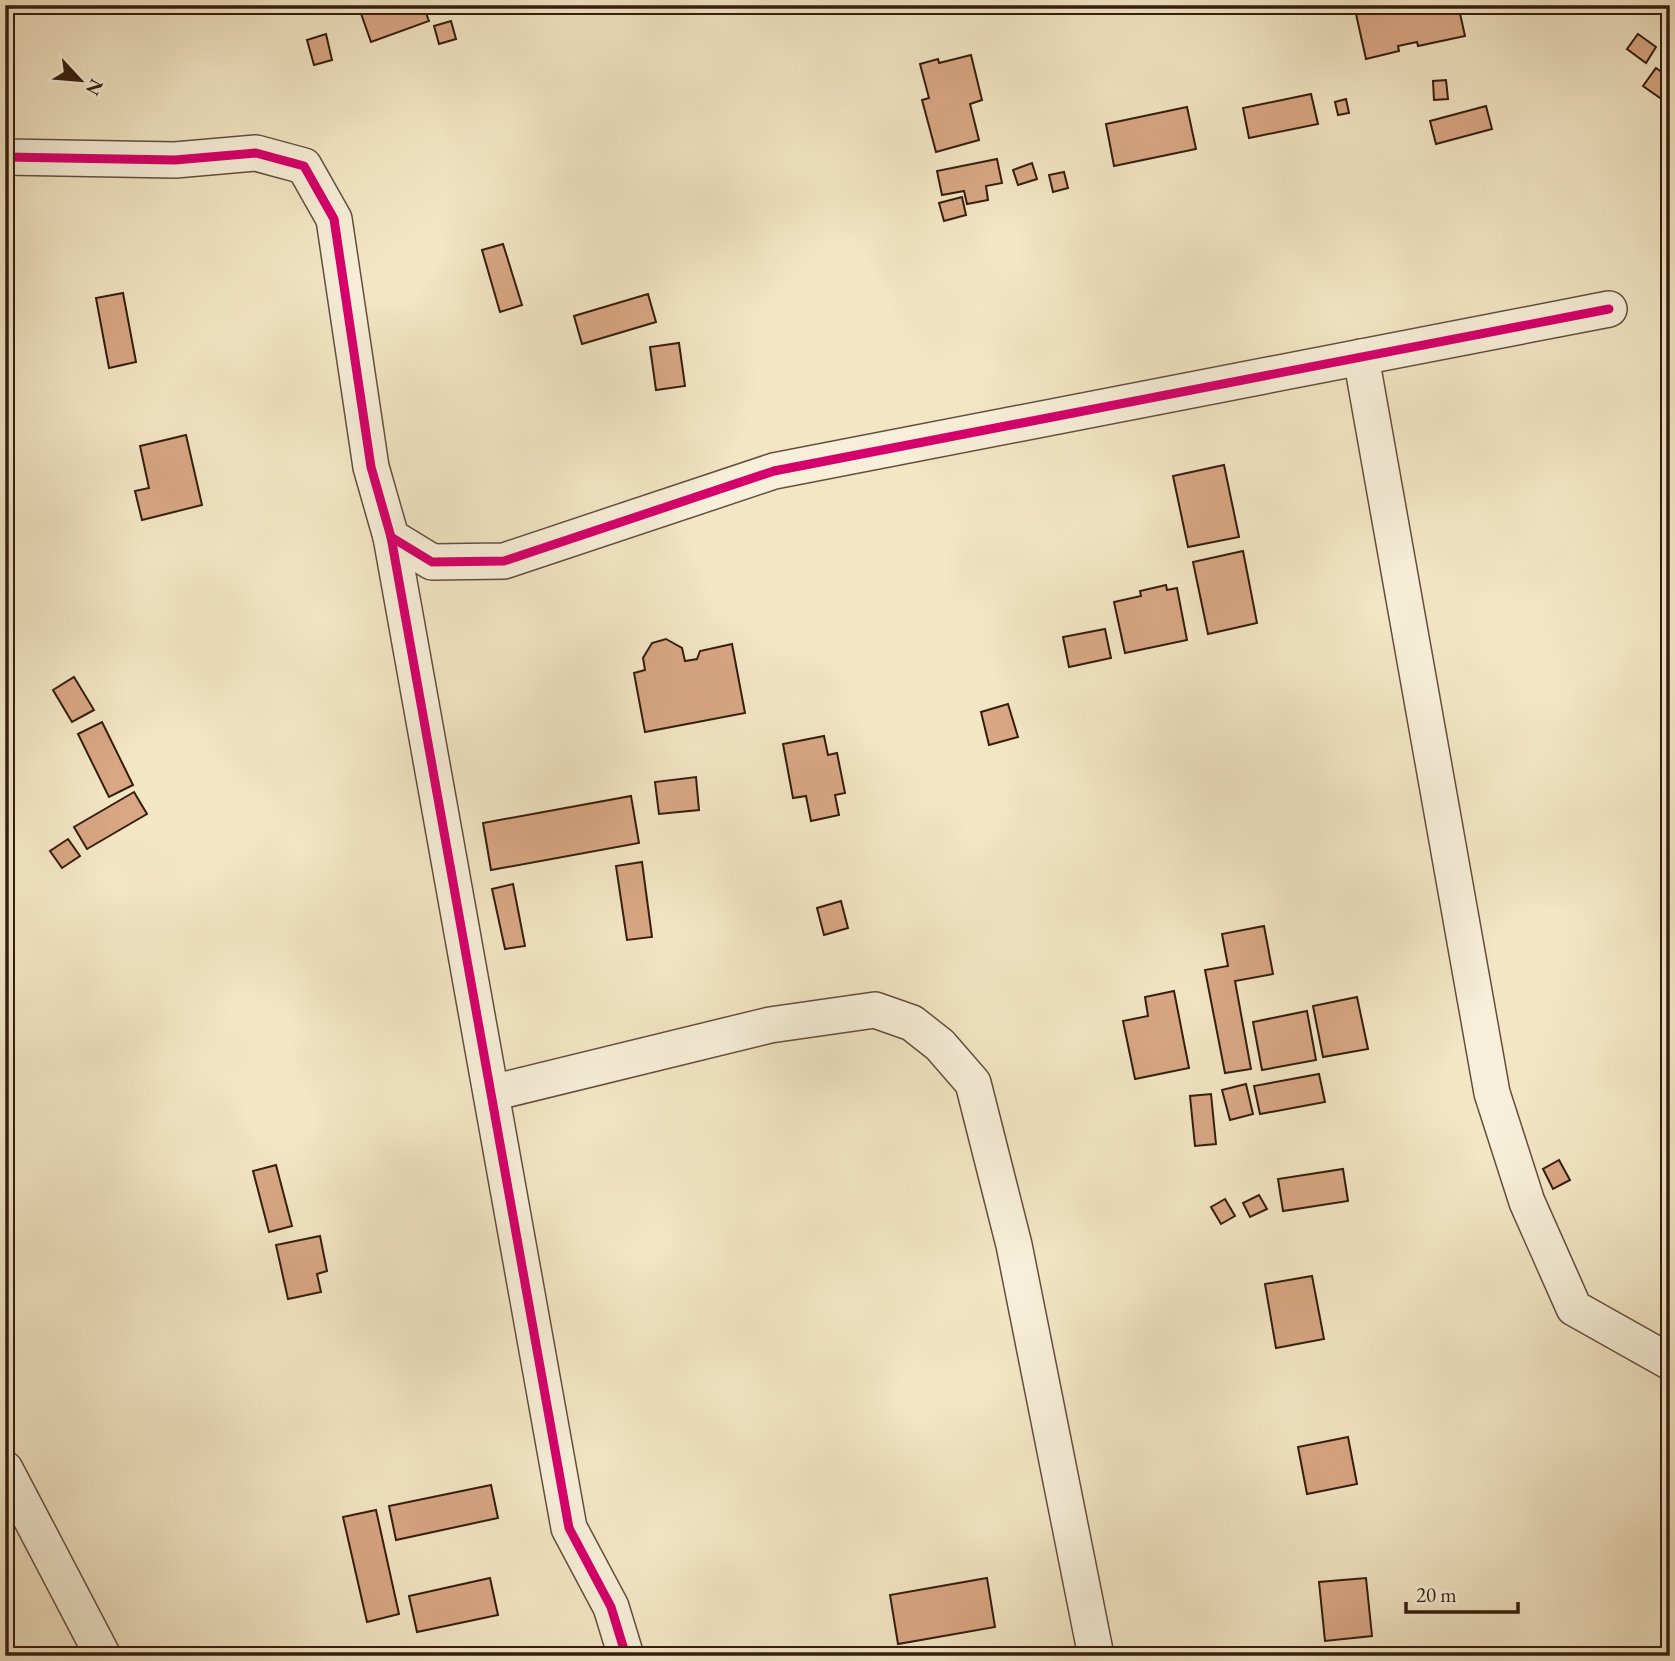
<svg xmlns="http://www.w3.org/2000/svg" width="1675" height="1661" font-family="'EB Garamond',serif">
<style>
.building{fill:#d9a784;stroke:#341d0f;stroke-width:2}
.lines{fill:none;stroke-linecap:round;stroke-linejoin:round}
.minor-casing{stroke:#644f3c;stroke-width:38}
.minor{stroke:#f7efd9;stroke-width:35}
.cycleway-casing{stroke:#f7efd9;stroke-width:13}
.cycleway{stroke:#d6006c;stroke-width:9}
</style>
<rect width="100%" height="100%" fill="#f3e6c5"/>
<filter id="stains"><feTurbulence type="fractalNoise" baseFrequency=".00286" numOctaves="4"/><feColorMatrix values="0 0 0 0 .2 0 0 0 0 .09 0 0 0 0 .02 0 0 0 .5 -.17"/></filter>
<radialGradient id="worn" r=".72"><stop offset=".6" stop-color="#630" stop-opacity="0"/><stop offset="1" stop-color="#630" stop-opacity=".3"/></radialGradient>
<g class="building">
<path d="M358 5H423L429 21 371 42Z"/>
<path d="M1354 5H1450L1451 11 1459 9 1465 36 1418 46 1417 42 1398 46 1399 51 1366 59Z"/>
<path d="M451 21 456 39 439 44 434 26Z"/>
<path d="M326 34 332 60 314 65 307 40Z"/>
<path d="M1638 34 1656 47 1646 63 1627 49Z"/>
<path d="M971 55 982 100 970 104 979 140 936 152 922 100 929 98 920 64 938 59 939 63Z"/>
<path d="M1656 68 1670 78V105L1643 86Z"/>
<path d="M1446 80 1448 99 1434 100 1433 81Z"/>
<path d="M1311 94 1318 124 1249 138 1243 108Z"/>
<path d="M1346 99 1349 113 1338 115 1335 102Z"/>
<path d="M1486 106 1492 129 1436 144 1430 121Z"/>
<path d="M1187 107 1196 149 1114 166 1106 124Z"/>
<path d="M997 159 1002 183 986 186 988 200 967 204 964 191 942 195 937 171Z"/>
<path d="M1032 163 1037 179 1018 185 1013 170Z"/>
<path d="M1064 172 1068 188 1053 192 1049 175Z"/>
<path d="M962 197 966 215 944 221 939 203Z"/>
<path d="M503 244 522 305 500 312 482 250Z"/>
<path d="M123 293 136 362 109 368 96 298Z"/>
<path d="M648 294 656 322 582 344 574 316Z"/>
<path d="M679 343 685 386 656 390 650 347Z"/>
<path d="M186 435 202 505 142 520 135 491 149 488 140 446Z"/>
<path d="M1224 465 1239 537 1188 547 1173 476Z"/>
<path d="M1243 551 1257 623 1208 634 1193 562Z"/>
<path d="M1166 585 1167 590 1177 588 1187 640 1125 653 1114 602 1141 596 1140 591Z"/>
<path d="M1105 629 1111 658 1069 667 1063 637Z"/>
<path d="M666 639 682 648 685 661 697 659 700 651 732 644 745 713 645 732 634 673 645 670 643 658 652 643Z"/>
<path d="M74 677 94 710 72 722 53 690Z"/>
<path d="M1008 704 1018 737 989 745 981 712Z"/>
<path d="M102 722 133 785 109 797 78 734Z"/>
<path d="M824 736 828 755 837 753 845 793 835 795 839 815 811 821 806 796 793 798 783 744Z"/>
<path d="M696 777 699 810 659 814 655 782Z"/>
<path d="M134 792 147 814 87 849 74 827Z"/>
<path d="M631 796 639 843 491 870 483 823Z"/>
<path d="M68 839 80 856 62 868 50 851Z"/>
<path d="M642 862 652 937 627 940 616 866Z"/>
<path d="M513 884 525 946 505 949 492 889Z"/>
<path d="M841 901 848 928 824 935 817 908Z"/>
<path d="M1264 926 1273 974 1235 981 1251 1069 1225 1073 1205 970 1228 966 1222 934Z"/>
<path d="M1174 991 1189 1068 1135 1079 1123 1021 1148 1016 1145 997Z"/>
<path d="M1357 997 1368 1049 1323 1057 1313 1006Z"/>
<path d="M1307 1011 1316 1060 1262 1070 1253 1022Z"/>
<path d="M1319 1074 1325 1102 1260 1114 1254 1086Z"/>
<path d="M1246 1084 1253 1114 1230 1120 1222 1090Z"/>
<path d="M1211 1094 1216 1144 1195 1146 1190 1096Z"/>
<path d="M1559 1160 1570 1180 1553 1189 1543 1169Z"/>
<path d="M276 1165 292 1226 269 1232 253 1171Z"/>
<path d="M1343 1169 1348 1201 1283 1211 1278 1179Z"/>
<path d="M1259 1195 1267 1209 1250 1217 1243 1203Z"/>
<path d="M1225 1199 1235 1216 1221 1224 1211 1207Z"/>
<path d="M320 1236 327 1271 317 1274 321 1292 288 1299 276 1245Z"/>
<path d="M1312 1276 1324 1339 1276 1348 1265 1284Z"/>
<path d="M1348 1437 1357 1484 1307 1494 1298 1447Z"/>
<path d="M491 1485 498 1518 396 1540 389 1506Z"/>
<path d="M376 1510 399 1614 367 1622 343 1517Z"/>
<path d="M490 1578 498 1615 417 1632 409 1596Z"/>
<path d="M987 1578 995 1627 898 1644 890 1595Z"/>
<path d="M1366 1578 1372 1636 1325 1641 1319 1582Z"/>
</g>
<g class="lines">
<defs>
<g id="minor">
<path d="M5 157 175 160 256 153 304 166 334 219 371 467 391 537 432 562 504 561 774 471 1609 309"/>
<path d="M1361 357 1492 1093 1527 1202 1574 1308 1670 1362"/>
<path d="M391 537 569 1528 611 1607 626 1656"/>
<path d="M492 1093 770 1025 875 1010 912 1023 940 1045 973 1083 1014 1245 1096 1656"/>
<path d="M5 1469 103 1656"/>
</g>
</defs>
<use href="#minor" class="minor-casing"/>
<use href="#minor" class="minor"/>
<defs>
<g id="cycleway">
<path d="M5 157 175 160 256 153 304 166 334 219 371 467 391 537 432 562 504 561 774 471 1609 309"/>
<path d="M391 537 569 1528 611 1607 626 1656"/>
</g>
</defs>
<use href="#cycleway" class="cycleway-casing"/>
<use href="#cycleway" class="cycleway"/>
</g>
<rect width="1675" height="1661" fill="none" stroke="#f3e6c5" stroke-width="28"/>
<rect x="7" y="7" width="1661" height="1647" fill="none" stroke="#341d0f" stroke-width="3.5"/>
<rect x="14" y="14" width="1647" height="1633" fill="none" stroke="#341d0f" stroke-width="2"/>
<g transform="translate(80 80) rotate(116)" stroke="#f7efd9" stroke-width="5" paint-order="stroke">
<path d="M0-5L12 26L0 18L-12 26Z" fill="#341d0f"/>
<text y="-10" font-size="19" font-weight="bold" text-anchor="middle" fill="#341d0f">N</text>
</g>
<path d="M1406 1602v10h112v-10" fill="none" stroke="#341d0f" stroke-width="3.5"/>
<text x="1416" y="1602" font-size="21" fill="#341d0f" stroke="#f7efd9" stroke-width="5" paint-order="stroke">20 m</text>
<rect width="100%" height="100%" filter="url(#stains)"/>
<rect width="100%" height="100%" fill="url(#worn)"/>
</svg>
